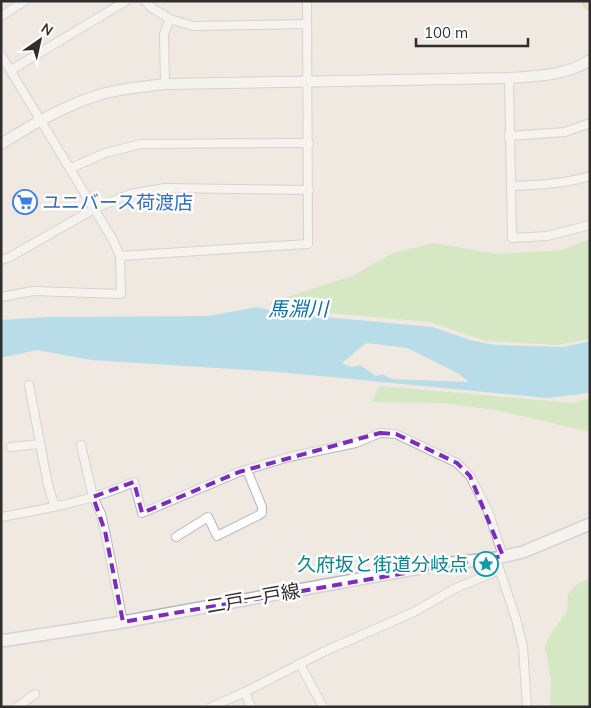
<svg xmlns="http://www.w3.org/2000/svg" width="591" height="708" font-family="Mulish,'Noto Sans JP',sans-serif">
<style>
.green{fill:#b6e59e}
.water{fill:#75cff0;fill-rule:evenodd}
.lines{fill:none;stroke-linecap:round;stroke-linejoin:round}
.minor-casing{stroke:#b4b7c1;stroke-width:10}
.tertiary-casing{stroke:#b4b7c1;stroke-width:12}
.secondary-casing{stroke:#b4b7c1;stroke-width:14}
.primary-casing{stroke:#c9c9c9;stroke-width:15}
.minor{stroke:#fff;stroke-width:8}
.tertiary{stroke:#fff;stroke-width:10}
.secondary{stroke:#fff;stroke-width:11}
.primary{stroke:#f2d163;stroke-width:12}
.marked{fill:none;stroke:#7b2cbf;stroke-width:4;stroke-dasharray:10 6;stroke-linejoin:round}
.labels{text-anchor:middle;dominant-baseline:central;stroke-width:5;stroke-linejoin:round;paint-order:stroke}
.shop-label{font-size:19px;fill:#366cbe;stroke:#fff;text-anchor:start}
.culture-label{font-size:19px;fill:#0d838f;stroke:#fff;text-anchor:end}
.street-label{font-size:19px;fill:#2e2e2e;stroke:#fff}
.water-label{font-size:20px;font-style:italic;fill:#0d6fa3;stroke:#fff}
</style>
<rect width="100%" height="100%" fill="#efe9e1"/>
<g class="green">
<path d="M590 239V339L557 345 486 341 430 322 271 308V302L352 276 393 253 434 243 498 254 562 250Z"/>
<path d="M380 386 574 403 590 398V432L496 410 441 403 372 402Z"/>
<path d="M590 578V707H550L551 680 545 646 550 635 567 611 568 594 577 584Z"/>
</g>
<path class="water" d="M257 307 281 313 432 327 470 340 495 345 564 347 590 341V392L582 394 547 398 279 372 91 360 37 350 1 358V320L46 317 208 316ZM366 343 407 348 459 374 469 382 391 379 382 374 376 376 360 365 352 367 342 363Z"/>
<g class="lines">
<defs>
<g id="minor">
<path d="M145 1 152 8 170 19 193 26 307 24"/>
<path d="M1 16 25 1"/>
<path d="M1 55 113 240 120 256 121 294 33 291 1 297"/>
<path d="M11 70 126 1"/>
<path d="M509 78 512 238 547 236 590 225"/>
<path d="M165 84 164 34 170 19"/>
<path d="M509 136 565 132 590 123"/>
<path d="M71 168 105 153 141 144 309 143"/>
<path d="M511 186C538 185 563 184 590 176"/>
<path d="M120 256 308 244 307 1"/>
<path d="M1 260 8 258 94 209 130 194 165 188 309 190"/>
<path d="M29 385 48 485 55 507"/>
<path d="M81 445 93 497 101 514 105 531 123 622"/>
<path d="M11 447 40 444"/>
<path d="M1 517C46 509 91 501 134 482L142 513 239 472 289 457 356 443 380 433 396 434 457 463 470 476 488 511 503 556"/>
<path d="M176 537 208 517 217 536 259 515 262 513V507L247 470"/>
<path d="M498 565 516 619 523 647 527 707"/>
<path d="M300 664 323 707"/>
<path d="M245 692 251 707"/>
<path d="M17 707 35 694"/>
<path d="M211 707 245 692 323 652 414 612 454 589 499 570"/>
</g>
<path id="tertiary" d="M1 144C30 126 58 109 90 98 114 89 140 87 165 84L509 78C537 76 566 76 590 60"/>
<path id="secondary" d="M1 641 123 622 442 564 497 558 523 552 590 524"/>
<path id="primary" d="M589 1 590 3"/>
</defs>
<use href="#minor" class="minor-casing"/>
<use href="#tertiary" class="tertiary-casing"/>
<use href="#secondary" class="secondary-casing"/>
<use href="#primary" class="primary-casing"/>
<use href="#minor" class="minor"/>
<use href="#tertiary" class="tertiary"/>
<use href="#secondary" class="secondary"/>
<use href="#primary" class="primary"/>
</g>
<path d="M0 0H591V708H0ZM380 433 396 434 457 463 470 476 503 556 123 622 105 531 93 497 134 482 142 513 239 472Z" fill="#efe9e1" fill-opacity=".55" fill-rule="evenodd"/>
<path class="marked" d="M380 433 396 434 457 463 470 476 503 556 123 622 105 531 93 497 134 482 142 513 239 472Z"/>
<defs>
<symbol id="supermarket-ring" viewBox="-11 -11 22 22"><circle r="9.5" fill="#fff" stroke="#3f7fe0" stroke-width="1.5"/><path d="M-6-5.5h2.5l.6 2H6L4.5 2H-2.5L-4.4-4H-6ZM-1.5 3.2a1.3 1.3 0 1 0 .1 0ZM3 3.2a1.3 1.3 0 1 0 .1 0Z" fill="#3f7fe0"/></symbol>
<symbol id="sight-ring" viewBox="-11 -11 22 22"><circle r="9.5" fill="#fff" stroke="#0f9aa8" stroke-width="1.5"/><path d="M0-6L1.8-2.2L6-1.7L2.9 1.2L3.7 5.4L0 3.3L-3.7 5.4L-2.9 1.2L-6-1.7L-1.8-2.2Z" fill="#0f9aa8"/></symbol>
</defs>
<g fill-rule="evenodd">
<use href="#supermarket-ring" x="11" y="188" width="28" height="28"/>
<use href="#sight-ring" x="472" y="550" width="28" height="28"/>
</g>
<g class="labels">
<g class="shop-label">
<text x="42" y="202">ユニバース荷渡店</text>
</g>
<g class="culture-label">
<text x="468" y="564">久府坂と街道分岐点</text>
</g>
<g class="street-label">
<text transform="translate(253 598) rotate(-10)">二戸一戸線</text>
</g>
<g class="water-label">
<text x="298" y="308">馬淵川</text>
</g>
</g>
<rect width="591" height="708" fill="none" stroke="#2e2e2e" stroke-width="5"/>
<g transform="translate(40 40) rotate(34)" stroke="#ffffff" stroke-width="4" paint-order="stroke">
<path d="M0-4L9 19L0 12L-9 19Z" fill="#2e2e2e"/>
<text y="-8" font-size="14" font-weight="bold" text-anchor="middle" fill="#2e2e2e">N</text>
</g>
<path d="M416 38v8h112v-8" fill="none" stroke="#2e2e2e" stroke-width="2.5"/>
<text x="424" y="38" font-size="15" fill="#2e2e2e" stroke="#ffffff" stroke-width="4" paint-order="stroke">100 m</text>
</svg>
